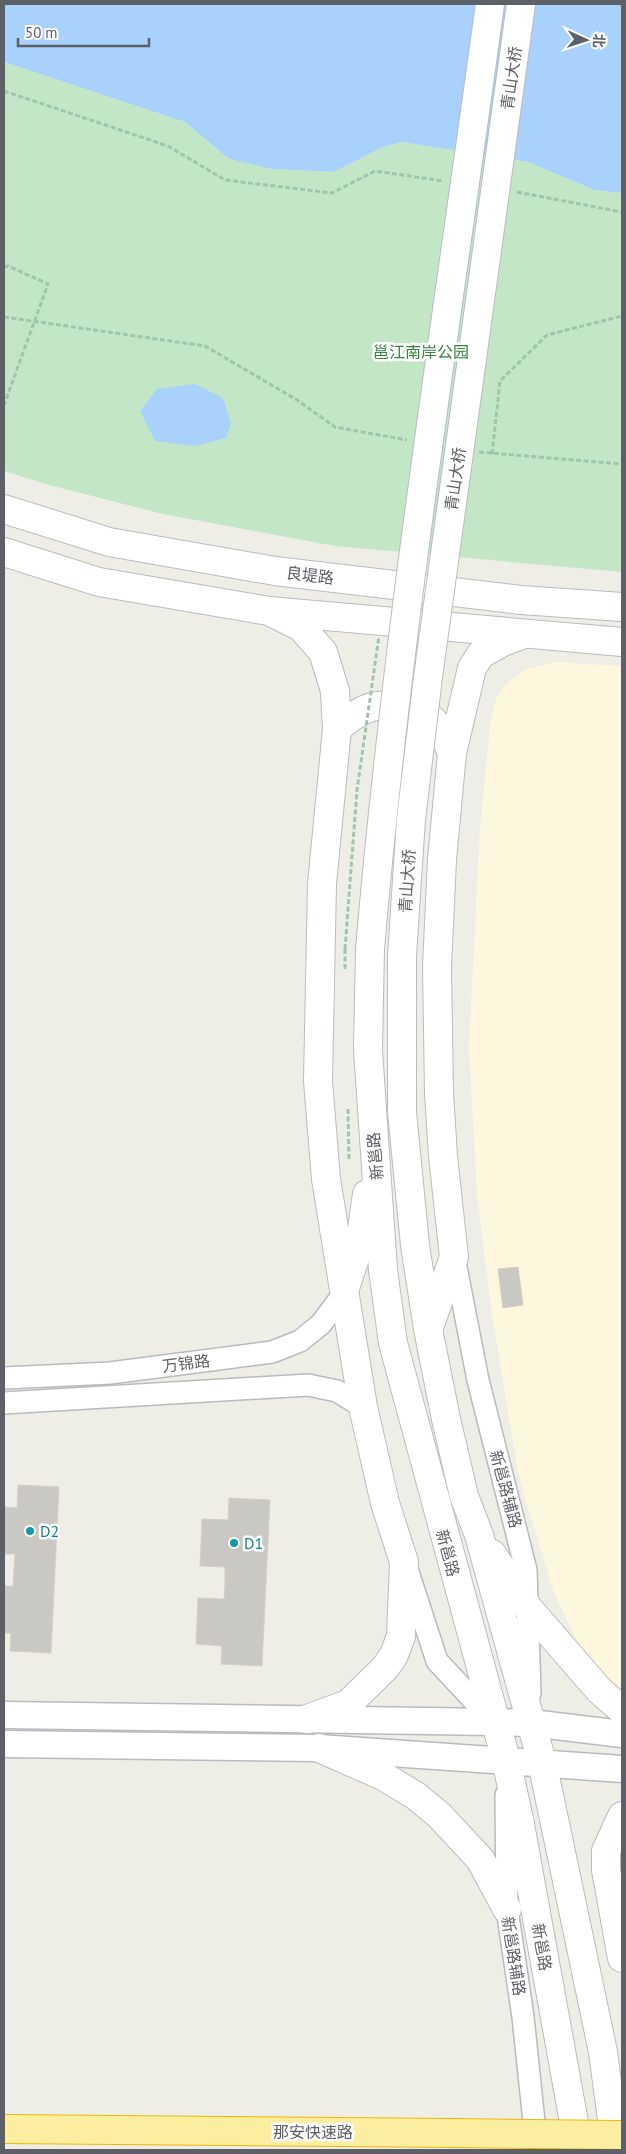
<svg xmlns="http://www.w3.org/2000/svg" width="626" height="2154" font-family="'PT Sans','Noto Sans SC',sans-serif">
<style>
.commercial{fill:#fdf8dd}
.green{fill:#c3e6c6}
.water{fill:#a8d2fc}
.building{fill:#cac8c3;stroke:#d4d0c4}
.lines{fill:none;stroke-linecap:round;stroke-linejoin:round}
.minor-casing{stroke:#b8babf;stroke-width:24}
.tertiary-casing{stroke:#b8babf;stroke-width:29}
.secondary-casing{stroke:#b9bbc1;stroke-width:30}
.trunk-casing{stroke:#eeb707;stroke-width:30}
.path{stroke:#9dc6ac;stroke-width:3;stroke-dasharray:5 2.5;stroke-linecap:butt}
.minor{stroke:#fff;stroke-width:21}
.tertiary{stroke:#fff;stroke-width:26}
.secondary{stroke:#fff;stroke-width:28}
.trunk{stroke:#fceea0;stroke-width:28}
.secondary-bridge-casing{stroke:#b9bbc1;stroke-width:30;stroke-linecap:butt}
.trunk-bridge-casing{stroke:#eeb707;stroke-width:30;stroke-linecap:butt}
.path-bridge{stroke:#9dc6ac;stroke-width:3;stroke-dasharray:5 2.5;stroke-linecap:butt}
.secondary-bridge{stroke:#fff;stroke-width:28}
.trunk-bridge{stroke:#fceea0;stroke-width:28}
.culture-dot{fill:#0f9aa8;stroke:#fff;stroke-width:2}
.labels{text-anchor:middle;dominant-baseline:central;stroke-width:5;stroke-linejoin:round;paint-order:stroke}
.street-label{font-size:16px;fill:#5d6066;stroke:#fff}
.park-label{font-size:16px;fill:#378340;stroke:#fff}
.culture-label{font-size:16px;fill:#0d838f;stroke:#fff;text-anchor:start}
</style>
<rect width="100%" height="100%" fill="#efeee6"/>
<path class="commercial" d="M555 662 622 666V1689L606 1676 582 1651 554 1593 519 1478 491 1308 477 1193 469 1047 480 829 490 725 496 699 507 683 527 669Z"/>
<path class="green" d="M4 62 185 122 229 159 272 169 334 172 383 147 402 142 528 162 594 190 622 193V572L335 546 163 514 49 485 4 471Z"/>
<g class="water">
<path d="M4 4H622V193L594 190 528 162 402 142 383 147 334 172 272 169 229 159 185 122 4 62Z"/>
<path d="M195 384 223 398 231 423 226 438 195 446 155 441 140 411 157 389Z"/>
</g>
<g class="building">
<path d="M518 1267 523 1305 503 1308 498 1269Z"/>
<path d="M18 1485 59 1487 51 1653 10 1651 11 1633H4V1586H13L15 1554H4V1507L17 1508Z"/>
<path d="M229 1498 270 1500 262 1666 221 1664 222 1646 196 1644 198 1598 224 1599 225 1585V1567L200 1566 202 1519 228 1520Z"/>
</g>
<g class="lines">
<defs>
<g id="minor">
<path d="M454 1257 478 1380 526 1570 530 1693"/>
<path d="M4 1378 110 1373 272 1352 300 1341 321 1324 344 1293"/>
<path d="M4 1403 308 1385 337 1391 363 1407"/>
<path d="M408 1572 437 1661 494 1722"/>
<path d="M506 1795 507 1909 523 2017 537 2150"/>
</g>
<g id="tertiary">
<path d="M4 1715 494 1722 531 1723 622 1734"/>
<path d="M4 1744 319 1748 622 1769"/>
</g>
<g id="secondary">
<path d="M4 509 109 542 275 571 521 600 622 607"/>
<path d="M4 552 99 582 269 611 622 642"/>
<path d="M269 611 301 627 323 652 335 691 337 729 322 884 318 1081 326 1179 363 1407 385 1503 404 1562 401 1636 394 1655 385 1668 348 1704 307 1719"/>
<path d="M337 729C361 707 380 699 411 710 417 712 425 713 429 717 441 727 446 740 452 753"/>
<path d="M370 949 368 1050 383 1270 393 1343 506 1760 519 1819 579 2150"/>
<path d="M402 956V1112L415 1245 428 1329 446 1419 464 1496 479 1535 542 1762 603 2052 616 2150"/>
<path d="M345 1288 360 1243 367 1194"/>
<path d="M429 1327 454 1257 443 1156 439 1093 437 966 442 860 452 753 472 668 481 654 503 642 524 634"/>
<path d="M492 1554 528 1608 600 1691 622 1710"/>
<path d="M319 1748 383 1776 416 1796 439 1815 480 1859 507 1909"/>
<path d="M622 1816 606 1851V1870L622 1958"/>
</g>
<path id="trunk" d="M4 2129 454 2133"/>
</defs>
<use href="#minor" class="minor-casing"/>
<use href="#tertiary" class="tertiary-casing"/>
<use href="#secondary" class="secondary-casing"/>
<use href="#trunk" class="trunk-casing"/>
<g class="path">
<path d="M4 91 168 146 225 180 332 193 375 171 444 181"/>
<path d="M517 192 622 212"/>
<path d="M4 267 8 266 48 284 4 405"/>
<path d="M4 317 205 346 297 400 335 427 407 440"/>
<path d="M479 452 622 464"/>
<path d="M492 454 500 381 547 335 622 316"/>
<path d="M345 949V971"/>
<path d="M348 1109 349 1160"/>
</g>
<use href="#minor" class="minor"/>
<use href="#tertiary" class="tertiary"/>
<use href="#secondary" class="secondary"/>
<use href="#trunk" class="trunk"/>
<defs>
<g id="secondary-bridge">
<path d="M370 949C397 633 447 318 490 4"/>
<path d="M402 956 411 819 428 677 521 4"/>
</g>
<path id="trunk-bridge" d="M454 2133 622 2135"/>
</defs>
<use href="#secondary-bridge" class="secondary-bridge-casing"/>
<use href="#trunk-bridge" class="trunk-bridge-casing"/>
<path class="path-bridge" d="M345 949 357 790 379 636"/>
<use href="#secondary-bridge" class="secondary-bridge"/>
<use href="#trunk-bridge" class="trunk-bridge"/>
</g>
<g class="culture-dot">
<circle cx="30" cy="1531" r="5"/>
<circle cx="234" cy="1543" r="5"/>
</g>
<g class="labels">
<g class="street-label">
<text transform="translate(511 78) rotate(-82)">青山大桥</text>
<text transform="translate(455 479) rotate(-82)">青山大桥</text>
<text transform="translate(310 575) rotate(7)">良堤路</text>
<text transform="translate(407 881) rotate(-86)">青山大桥</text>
<text transform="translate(375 1156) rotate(-95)">新邕路</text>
<text transform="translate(186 1363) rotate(-7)">万锦路</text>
<text transform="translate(506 1489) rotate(75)">新邕路辅路</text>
<text transform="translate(448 1553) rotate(75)">新邕路</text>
<text transform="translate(542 1947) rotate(80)">新邕路</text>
<text transform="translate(514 1956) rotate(81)">新邕路辅路</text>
<text x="313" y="2132">那安快速路</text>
</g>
<g class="park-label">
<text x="421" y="352">邕江南岸公园</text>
</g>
<g class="culture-label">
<text x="40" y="1531">D2</text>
<text x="244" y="1543">D1</text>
</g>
</g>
<rect width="626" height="2154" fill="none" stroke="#5d6066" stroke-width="10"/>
<g transform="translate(586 40) rotate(93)" stroke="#ffffff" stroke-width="4" paint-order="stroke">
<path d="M0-4L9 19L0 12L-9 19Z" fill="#5d6066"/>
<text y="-8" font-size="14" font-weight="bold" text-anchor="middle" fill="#5d6066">北</text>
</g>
<path d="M18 38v8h131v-8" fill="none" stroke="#5d6066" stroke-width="2.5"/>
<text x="25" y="38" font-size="15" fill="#5d6066" stroke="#ffffff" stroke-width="4" paint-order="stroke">50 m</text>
</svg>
